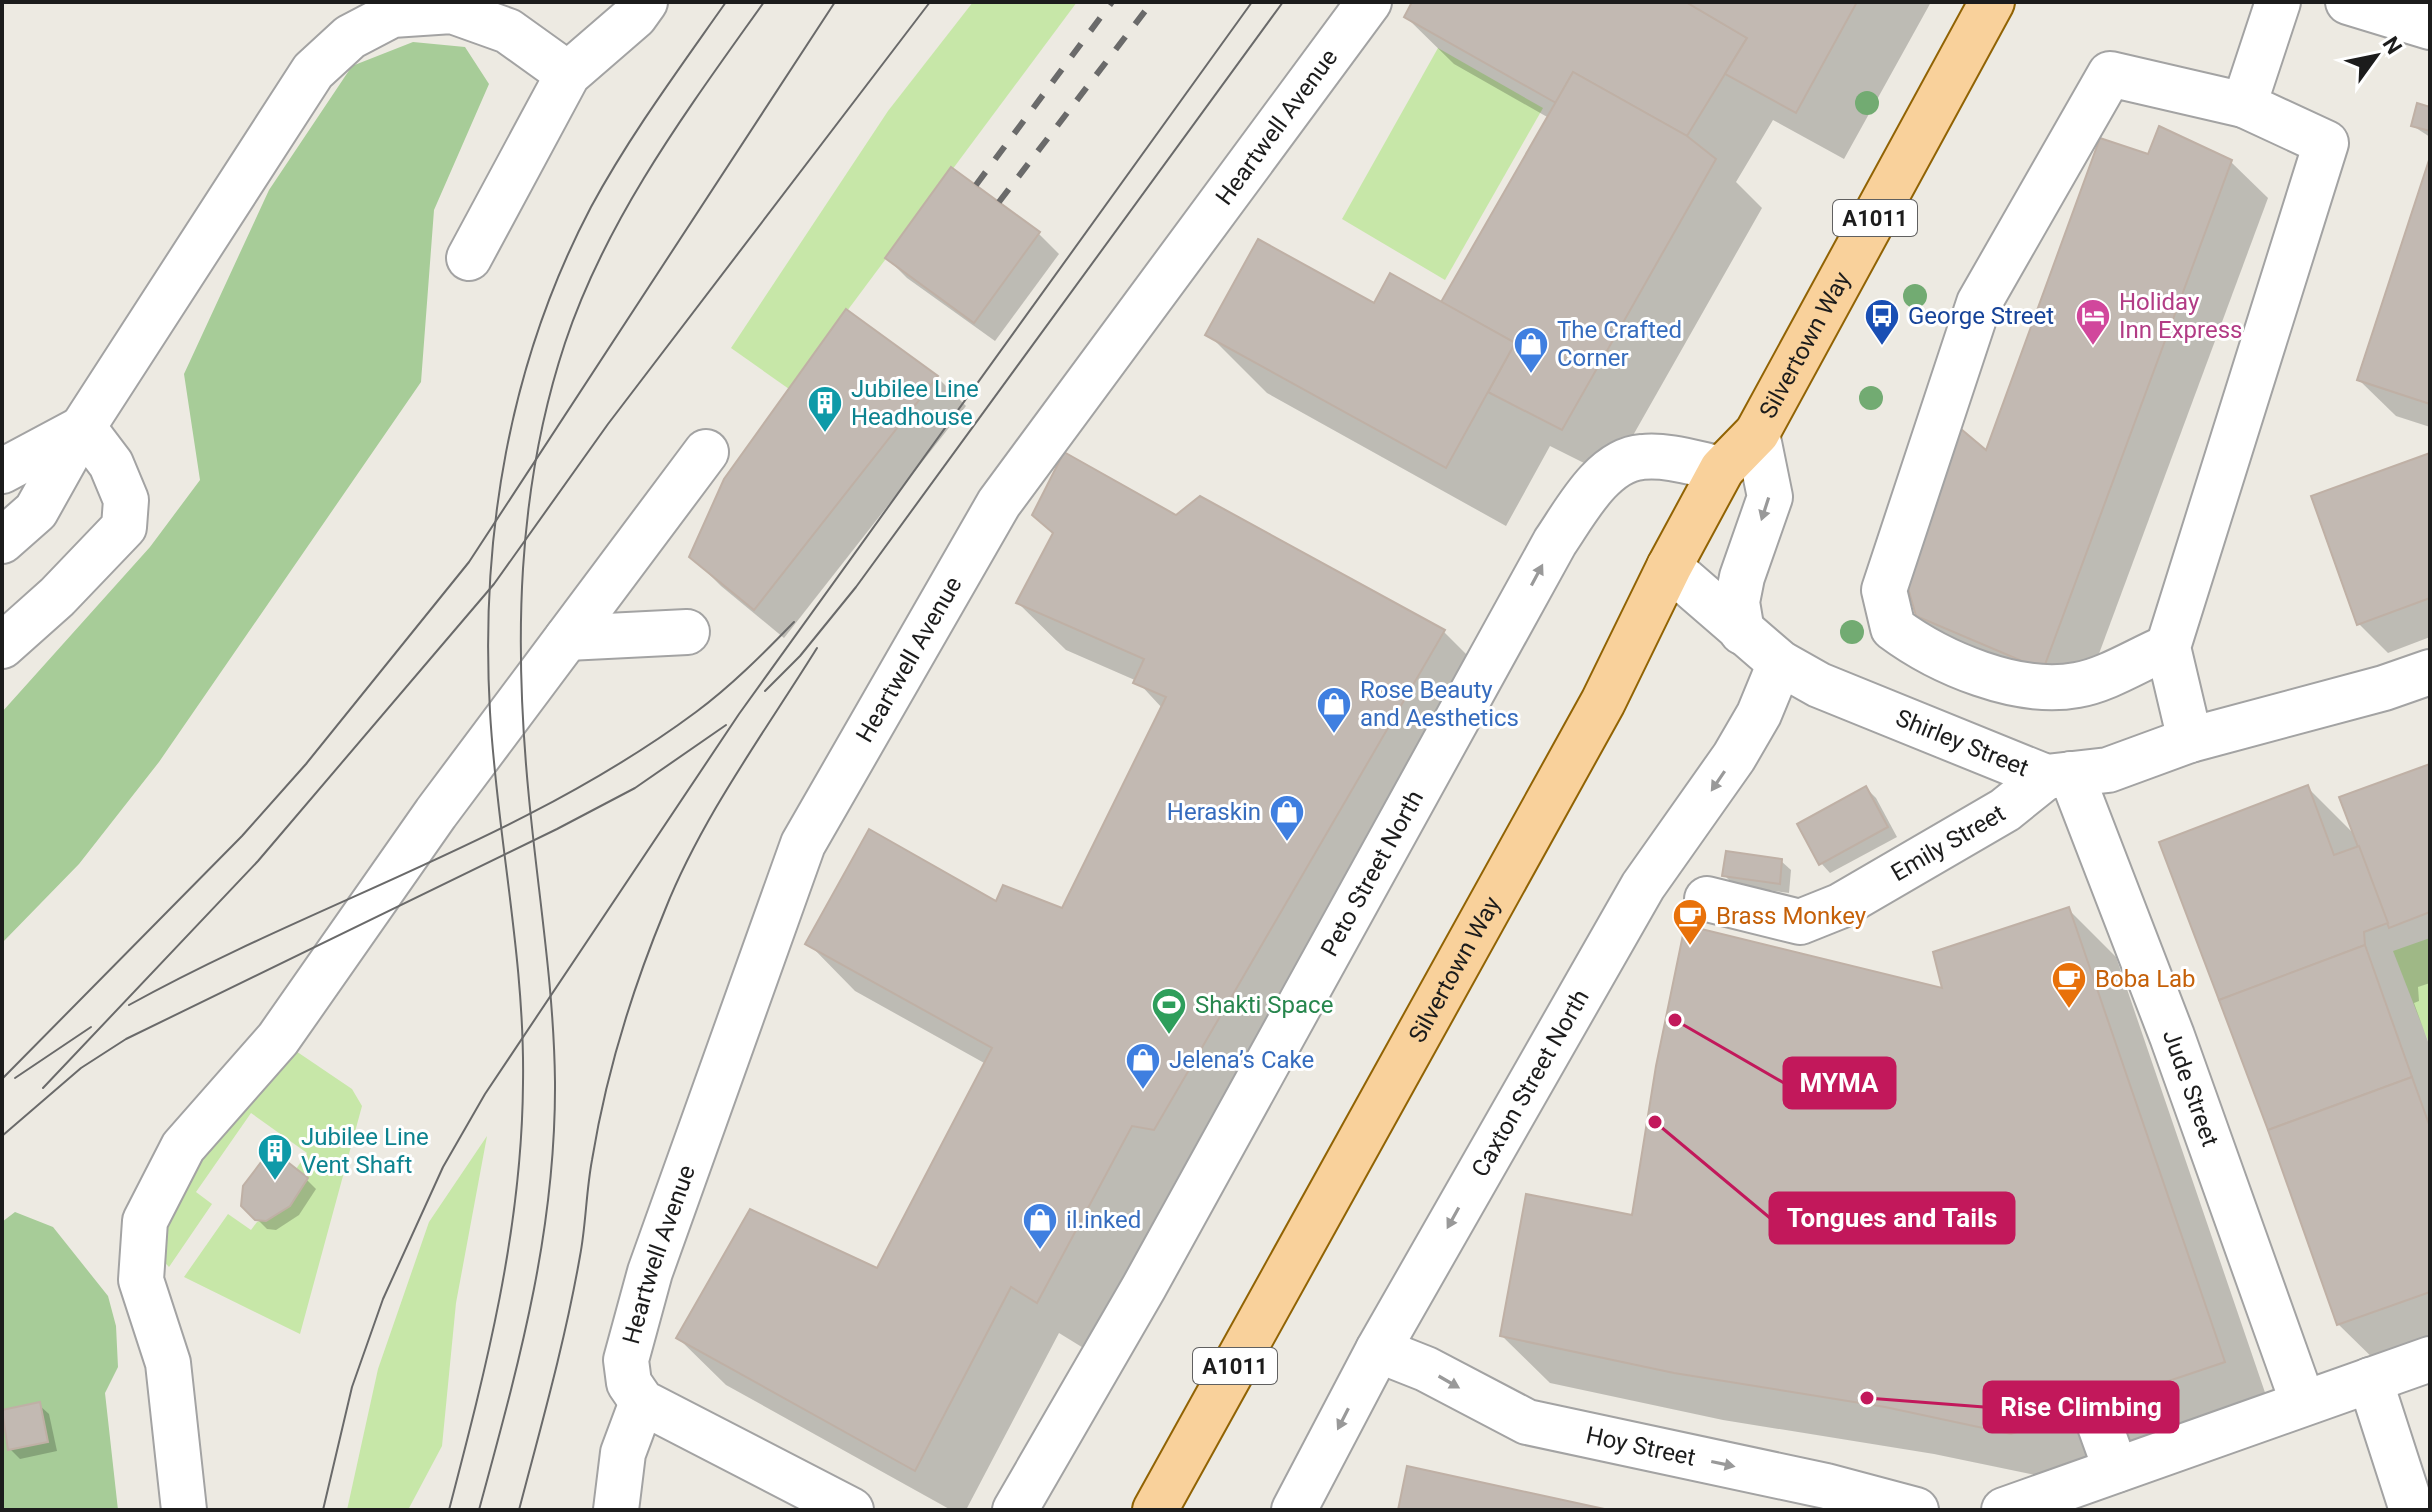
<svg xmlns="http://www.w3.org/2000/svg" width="2432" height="1512" font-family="Roboto,sans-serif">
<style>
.grass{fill:#c7e7a8}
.forest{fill:#a7cc98}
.shadow{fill:#0003}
.building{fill:#c2b9b2;stroke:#bfb0a5;stroke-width:2}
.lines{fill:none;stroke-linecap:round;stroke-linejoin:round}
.minor-casing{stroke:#a3a3a3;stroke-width:48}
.major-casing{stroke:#916304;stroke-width:48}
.minor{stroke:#fff;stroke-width:44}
.major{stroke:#f9d19b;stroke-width:44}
.tram{stroke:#6a6a6a;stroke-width:2}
.rail{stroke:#6a6a6a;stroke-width:6;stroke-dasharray:16 16;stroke-linecap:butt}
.tree{fill:#72ab72}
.oneway{fill:#999}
.labels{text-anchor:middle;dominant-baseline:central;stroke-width:6;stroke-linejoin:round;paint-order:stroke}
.shield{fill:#fff;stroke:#606060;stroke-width:2}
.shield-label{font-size:22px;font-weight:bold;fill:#1c1c1c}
.street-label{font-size:24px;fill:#1c1c1c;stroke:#fff}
.hotel-label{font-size:24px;fill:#b23c85;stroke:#fff;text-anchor:start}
.transit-label{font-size:24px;fill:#164399;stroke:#fff;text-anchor:start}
.shop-label{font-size:24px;fill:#366cbe;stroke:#fff;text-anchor:start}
.culture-label{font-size:24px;fill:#0d838f;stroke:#fff;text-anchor:start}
.food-label{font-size:24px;fill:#c56008;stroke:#fff;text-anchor:start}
.leisure-label{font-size:24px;fill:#27864d;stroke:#fff;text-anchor:start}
.leader{fill:none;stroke:#c2185b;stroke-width:3}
.callout-dot{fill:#c2185b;stroke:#fff;stroke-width:3}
.callout{fill:#c2185b;stroke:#c2185b;stroke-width:3}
.callout-label{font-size:26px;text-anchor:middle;font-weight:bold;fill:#fff}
</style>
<rect width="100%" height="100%" fill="#edeae2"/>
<g class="grass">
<path d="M973 2H1077L789 389 731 348 888 111Z"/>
<path d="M1438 48 1543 108 1445 280 1342 219Z"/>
<path d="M2430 938V1046L2393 951Z"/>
<path d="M287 1045 352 1089 362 1106 300 1334 184 1277 228 1214 251 1230 257 1222 290 1206 308 1179 296 1169 307 1153 251 1113 196 1192 212 1204 169 1267 155 1252 187 1173Z"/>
<path d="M487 1136 456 1303 442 1446 408 1510H347L378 1369 429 1222Z"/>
</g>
<g class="forest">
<path d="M413 42 465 47 489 84 434 210 421 382 159 762 79 864 2 943V712L150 547 200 480 184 374 269 190 352 66Z"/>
<path d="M15 1212 53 1227 108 1296 116 1326 118 1367 105 1393 118 1510H2V1222Z"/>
</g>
<g class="shadow">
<path d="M1414 2H1931L1844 159 1773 120 1736 182 1762 208 1610 476 1550 446 1506 526 1267 393 1208 334 1375 306 1442 304 1549 118 1454 64 1406 17Z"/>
<path d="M2430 109V137L2413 126Z"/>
<path d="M2149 156 2231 162 2268 198 2080 705 1955 652 1918 615 1987 453Z"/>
<path d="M2430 163V427L2396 416 2359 380Z"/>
<path d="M951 169 1039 234 1059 254 995 341 907 278 887 258Z"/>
<path d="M937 377 966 406 784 638 721 586 692 557Z"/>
<path d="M2430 455V637L2388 653 2359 624Z"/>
<path d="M1035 515 1176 517 1444 632 1491 679 1201 1176 1180 1173 1085 1349 1059 1333 966 1510H951L726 1385 678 1338 878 1270 986 1064 855 991 808 943 997 903 1063 910 1163 709 1137 681 1066 650 1018 603 1054 534Z"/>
<path d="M2430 766V983L2418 987 2419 1001 2414 1003 2430 1047V1356L2386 1371 2338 1324 2308 788 2357 837Z"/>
<path d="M1866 788 1876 798 1897 837 1830 873 1821 863Z"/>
<path d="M1781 861 1791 870 1789 893 1734 885 1725 876Z"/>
<path d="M2068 909 2116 957 2271 1410 2059 1480 1934 1454 1723 1420 1550 1383 1502 1336 1634 1218 1945 990Z"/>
<path d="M307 1180 316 1189 299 1215 276 1230 267 1229 243 1205Z"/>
<path d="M39 1405 49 1414 57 1451 20 1459 10 1449Z"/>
</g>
<g class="building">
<path d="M1412 2H1686L1747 38 1687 136 1573 72 1556 103 1404 17Z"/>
<path d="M1686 2H1857L1796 113 1725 74 1747 38Z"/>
<path d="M1573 72 1687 136 1716 159 1562 430 1488 392 1515 343 1441 302Z"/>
<path d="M2417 103 2430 107V131L2411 126Z"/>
<path d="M2159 126 2232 160 2043 670 1916 616 1906 581 1955 424 1986 450 2100 138 2148 154Z"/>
<path d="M2430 157V404L2357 380Z"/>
<path d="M951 167 1040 232 974 323 885 258Z"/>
<path d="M1258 239 1374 303 1390 273 1515 343 1446 468 1205 335Z"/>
<path d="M846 309 938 376 754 610 689 557 724 479Z"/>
<path d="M1064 452 1176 515 1200 496 1445 630 1154 1130 1132 1126 1037 1303 1011 1287 915 1471 676 1338 750 1209 877 1268 992 1048 805 944 869 829 996 901 1003 885 1062 908 1166 697 1133 683 1144 659 1016 603 1053 533 1032 515Z"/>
<path d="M2430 453V598L2357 625 2311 496Z"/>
<path d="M2430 764V912L2389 928 2339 797Z"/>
<path d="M2308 785 2334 855 2359 846 2388 923 2364 932 2365 945 2219 1000 2159 842Z"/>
<path d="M1866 786 1888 827 1819 865 1797 824Z"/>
<path d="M1726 851 1782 859 1780 884 1722 876Z"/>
<path d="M2069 907 2225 1362 2011 1434 1885 1407 1674 1373 1500 1336 1526 1194 1632 1215 1656 1066 1685 925 1942 988 1933 952Z"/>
<path d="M2365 945 2412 1077 2268 1130 2219 1000Z"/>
<path d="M2412 1077 2430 1127V1292L2337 1325 2268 1130Z"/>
<path d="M271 1149 308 1178 290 1206 266 1221 255 1220 241 1206 243 1186Z"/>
<path d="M40 1402 48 1442 8 1450 2 1410Z"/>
<path d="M1407 1466 1609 1510H1398Z"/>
</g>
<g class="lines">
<defs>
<g id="minor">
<path d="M2348 2 2430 27"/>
<path d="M469 258 568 74 635 16 645 2"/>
<path d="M2 471 81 429"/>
<path d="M2 541 36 511 83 427 313 71 350 37 392 15 452 11 508 31 568 74"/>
<path id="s1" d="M1669 567 1780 663 1819 685 2046 777 2108 770 2190 740 2384 688 2430 672"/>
<path d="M1742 632 1737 602 1742 577 1770 497 1757 433"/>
<path d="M567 638 687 632"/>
<path d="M2 646 57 597 124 527 126 500 111 464 83 427"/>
<path d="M2168 647C2139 659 2107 680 2077 685 2018 696 1940 663 1893 628L1884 590 1979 303 2110 74 2244 105"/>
<path d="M2190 740 2168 647 2326 143 2244 105 2278 2"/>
<path id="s2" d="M2071 774 2172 1036 2303 1403"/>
<path id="s3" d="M1707 899 1800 922 1840 906 2005 810 2046 777"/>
<path id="s4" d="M1378 1350 1426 1369 1527 1422 1826 1486 1916 1510"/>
<path d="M2370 1380 2412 1510"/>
<path d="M2095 1412 2116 1470"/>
<path d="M184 1510 168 1363 141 1280 145 1221 183 1147 278 1039 436 813 706 452"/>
<path d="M616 1510 623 1453 642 1402"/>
<path id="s5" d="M851 1510 642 1402 629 1383 626 1360 650 1272 803 844 999 503 1369 2"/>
<path id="s6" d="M1015 1510 1144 1287 1555 542C1575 513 1602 460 1642 457 1667 454 1697 464 1722 469"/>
<path id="s7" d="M1294 1510 1378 1350 1643 886 1734 757 1759 714 1780 663"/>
<path d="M2004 1510 2430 1359"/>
</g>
<g id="major">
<path id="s8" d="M1155 1510 1603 702 1669 567 1722 469 1757 433 1992 2"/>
</g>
</defs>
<use href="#minor" class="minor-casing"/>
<use href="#major" class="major-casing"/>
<use href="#minor" class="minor"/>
<use href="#major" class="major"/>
<g class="tram">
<path d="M765 691 800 656 856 587 1283 2"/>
<path d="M129 1005C315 902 524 840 696 712 731 686 763 654 794 622"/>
<path d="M15 1078 91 1027"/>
<path d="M2 1079 242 836 306 764 469 562 835 2"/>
<path d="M43 1088 258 861 494 584 608 424 930 2"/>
<path d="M2 1136 81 1068 126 1039 557 829 635 788 726 725"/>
<path d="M323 1510 352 1387 383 1299 443 1167 485 1094 739 714 1252 2"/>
<path d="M449 1510C486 1368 522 1230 523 1083 525 958 497 836 490 712 480 537 509 363 591 207 630 135 679 69 726 2"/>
<path d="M479 1510C518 1366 556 1233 555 1082 554 987 538 893 529 798 514 645 516 491 565 343 607 217 688 109 764 2"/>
<path d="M519 1510C541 1426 565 1342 580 1256 586 1225 586 1192 592 1160 606 1074 632 990 665 910 702 817 764 733 817 648"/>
</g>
<g class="rail">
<path d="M976 185 1112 2"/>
<path d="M999 202 1152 2"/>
</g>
</g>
<g class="tree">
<circle cx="1867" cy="103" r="12"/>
<circle cx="1915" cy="296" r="12"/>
<circle cx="1871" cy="398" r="12"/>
<circle cx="1852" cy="632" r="12"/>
</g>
<defs><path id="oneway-solid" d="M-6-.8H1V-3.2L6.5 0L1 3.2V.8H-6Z" transform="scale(2)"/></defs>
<g class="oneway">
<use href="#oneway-solid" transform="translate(1765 509) rotate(108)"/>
<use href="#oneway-solid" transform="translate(1537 575) rotate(-62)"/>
<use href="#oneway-solid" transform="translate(1718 781) rotate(124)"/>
<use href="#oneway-solid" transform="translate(1453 1218) rotate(119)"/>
<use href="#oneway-solid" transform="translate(1449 1382) rotate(30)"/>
<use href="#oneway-solid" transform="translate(1343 1419) rotate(117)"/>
<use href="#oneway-solid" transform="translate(1723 1464) rotate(12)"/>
</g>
<defs>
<symbol id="bus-pin" viewBox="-11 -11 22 30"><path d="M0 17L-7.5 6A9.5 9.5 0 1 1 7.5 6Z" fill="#1a4fb4" stroke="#fff"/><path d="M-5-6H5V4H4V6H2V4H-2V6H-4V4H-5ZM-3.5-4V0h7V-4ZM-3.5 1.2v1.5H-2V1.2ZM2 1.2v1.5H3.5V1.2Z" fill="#fff"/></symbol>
<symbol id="hotel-pin" viewBox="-11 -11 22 30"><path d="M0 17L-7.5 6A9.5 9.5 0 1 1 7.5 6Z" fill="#d1479c" stroke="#fff"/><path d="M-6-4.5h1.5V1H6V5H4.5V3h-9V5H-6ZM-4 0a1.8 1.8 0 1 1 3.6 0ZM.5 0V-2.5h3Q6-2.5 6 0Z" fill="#fff"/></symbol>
<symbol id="shop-pin" viewBox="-11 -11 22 30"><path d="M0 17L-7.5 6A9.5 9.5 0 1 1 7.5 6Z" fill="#3f7fe0" stroke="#fff"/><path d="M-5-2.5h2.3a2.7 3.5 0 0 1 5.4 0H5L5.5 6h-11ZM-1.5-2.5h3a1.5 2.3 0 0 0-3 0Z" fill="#fff"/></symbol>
<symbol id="building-pin" viewBox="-11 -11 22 30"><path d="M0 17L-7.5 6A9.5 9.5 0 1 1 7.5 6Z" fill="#0f9aa8" stroke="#fff"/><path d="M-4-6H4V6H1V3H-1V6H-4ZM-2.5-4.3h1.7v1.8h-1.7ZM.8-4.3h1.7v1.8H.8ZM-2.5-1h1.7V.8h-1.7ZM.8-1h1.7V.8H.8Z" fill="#fff"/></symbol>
<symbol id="cafe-pin" viewBox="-11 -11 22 30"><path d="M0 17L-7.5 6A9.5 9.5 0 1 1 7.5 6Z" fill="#e8710a" stroke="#fff"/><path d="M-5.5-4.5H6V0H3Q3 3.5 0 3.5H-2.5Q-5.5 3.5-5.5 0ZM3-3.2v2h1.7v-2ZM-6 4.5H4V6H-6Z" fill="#fff"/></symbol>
<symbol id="stadium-pin" viewBox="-11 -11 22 30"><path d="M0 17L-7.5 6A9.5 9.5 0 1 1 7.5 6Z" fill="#2e9e5b" stroke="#fff"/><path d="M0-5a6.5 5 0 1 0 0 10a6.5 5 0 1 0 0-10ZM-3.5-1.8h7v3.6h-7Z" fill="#fff"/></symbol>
</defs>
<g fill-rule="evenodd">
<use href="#bus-pin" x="1862" y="296" width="40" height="54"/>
<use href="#hotel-pin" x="2073" y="296" width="40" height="54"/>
<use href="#shop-pin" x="1511" y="324" width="40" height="54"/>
<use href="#building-pin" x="805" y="383" width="40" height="54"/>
<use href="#shop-pin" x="1314" y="684" width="40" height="54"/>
<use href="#shop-pin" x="1267" y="792" width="40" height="54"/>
<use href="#cafe-pin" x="1670" y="896" width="40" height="54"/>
<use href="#cafe-pin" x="2049" y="959" width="40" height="54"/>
<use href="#stadium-pin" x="1149" y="985" width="40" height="54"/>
<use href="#shop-pin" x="1123" y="1040" width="40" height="54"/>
<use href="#building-pin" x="255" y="1131" width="40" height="54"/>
<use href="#shop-pin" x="1020" y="1200" width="40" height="54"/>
</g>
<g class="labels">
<g class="shield">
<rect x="1833" y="200" width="84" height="36" rx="6"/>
<rect x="1193" y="1348" width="84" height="36" rx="6"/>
</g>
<g class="shield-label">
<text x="1875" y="218">A1011</text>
<text x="1235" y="1366">A1011</text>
</g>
<g class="street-label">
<text stroke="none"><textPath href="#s5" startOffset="1688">Heartwell Avenue</textPath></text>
<text stroke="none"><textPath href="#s8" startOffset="1336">Silvertown Way</textPath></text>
<text stroke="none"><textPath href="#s5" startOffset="1040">Heartwell Avenue</textPath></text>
<text stroke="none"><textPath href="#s1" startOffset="346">Shirley Street</textPath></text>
<text stroke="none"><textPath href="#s3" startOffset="264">Emily Street</textPath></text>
<text stroke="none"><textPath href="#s6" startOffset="730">Peto Street North</textPath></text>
<text stroke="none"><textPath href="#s8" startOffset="618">Silvertown Way</textPath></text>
<text stroke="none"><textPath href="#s7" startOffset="488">Caxton Street North</textPath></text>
<text stroke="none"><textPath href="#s2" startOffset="336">Jude Street</textPath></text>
<text stroke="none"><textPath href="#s5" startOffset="392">Heartwell Avenue</textPath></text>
<text stroke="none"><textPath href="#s4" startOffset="282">Hoy Street</textPath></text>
</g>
<g class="hotel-label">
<text x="2119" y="302">Holiday<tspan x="2119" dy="28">Inn Express</tspan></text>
</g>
<g class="transit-label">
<text x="1908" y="316">George Street</text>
</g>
<g class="shop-label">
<text x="1557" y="330">The Crafted<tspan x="1557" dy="28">Corner</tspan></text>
<text x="1360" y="690">Rose Beauty<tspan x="1360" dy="28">and Aesthetics</tspan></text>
<text x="1261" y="812" text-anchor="end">Heraskin</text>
<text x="1169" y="1060">Jelena’s Cake</text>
<text x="1066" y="1220">il.inked</text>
</g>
<g class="culture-label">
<text x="851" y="389">Jubilee Line<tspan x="851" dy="28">Headhouse</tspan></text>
<text x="301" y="1137">Jubilee Line<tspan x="301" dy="28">Vent Shaft</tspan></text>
</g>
<g class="food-label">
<text x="1716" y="916">Brass Monkey</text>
<text x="2095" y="979">Boba Lab</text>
</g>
<g class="leisure-label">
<text x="1195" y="1005">Shakti Space</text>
</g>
</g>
<path class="leader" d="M1675 1020L1784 1083M1655 1122L1770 1218M1867 1398L1984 1407"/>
<g class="callout-dot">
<circle cx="1675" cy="1020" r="8"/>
<circle cx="1655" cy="1122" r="8"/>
<circle cx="1867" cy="1398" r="8"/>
</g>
<g class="callout">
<rect x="1784" y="1058" width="111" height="50" rx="8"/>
<rect x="1770" y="1193" width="244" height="50" rx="8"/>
<rect x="1984" y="1382" width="194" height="50" rx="8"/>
</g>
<g class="callout-label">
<text x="1839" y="1092">MYMA</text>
<text x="1892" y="1227">Tongues and Tails</text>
<text x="2081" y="1416">Rise Climbing</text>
</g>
<rect width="2432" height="1512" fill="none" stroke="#1c1c1c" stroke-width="8"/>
<g transform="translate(2376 56) rotate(57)" stroke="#ffffff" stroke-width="6" paint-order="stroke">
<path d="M0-6L14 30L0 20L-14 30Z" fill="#1c1c1c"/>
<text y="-12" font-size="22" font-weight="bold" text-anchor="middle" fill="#1c1c1c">N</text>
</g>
</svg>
